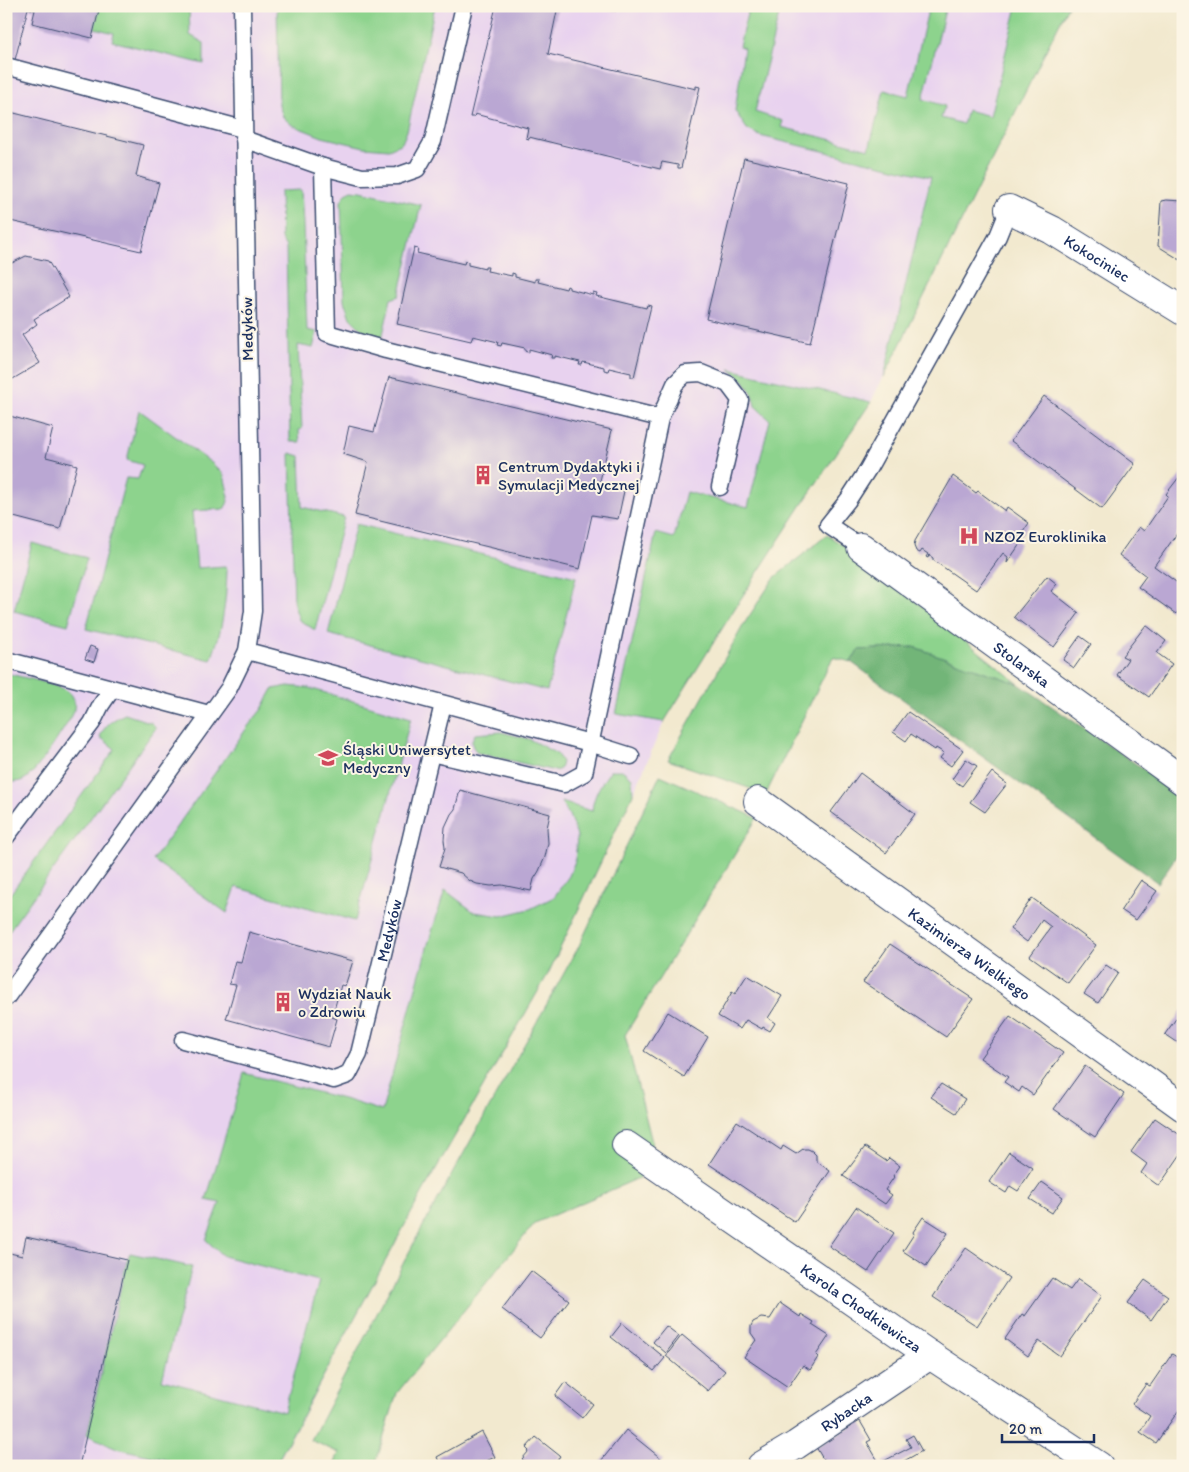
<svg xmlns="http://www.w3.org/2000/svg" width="1189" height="1472" font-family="Itim,sans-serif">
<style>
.built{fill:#e8d2ef}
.green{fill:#8dd38d;stroke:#548176}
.forest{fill:#72b578;stroke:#46726b}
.building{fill:#baa7d3}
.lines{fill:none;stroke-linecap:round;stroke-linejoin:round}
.lane-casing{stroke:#3b4b6f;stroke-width:19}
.street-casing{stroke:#3b4b6f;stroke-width:30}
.lane{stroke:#fff;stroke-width:16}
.street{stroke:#fff;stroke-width:28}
.labels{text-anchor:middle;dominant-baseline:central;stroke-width:4;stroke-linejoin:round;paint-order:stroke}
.street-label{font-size:16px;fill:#1b2f5e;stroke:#fcf5e5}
.poi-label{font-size:16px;fill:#1b2f5e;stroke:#fcf5e5;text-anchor:start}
</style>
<rect width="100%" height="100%" fill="#fcf5e5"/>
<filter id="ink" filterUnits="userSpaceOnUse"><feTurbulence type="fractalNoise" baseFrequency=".02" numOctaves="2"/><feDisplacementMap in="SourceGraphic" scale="10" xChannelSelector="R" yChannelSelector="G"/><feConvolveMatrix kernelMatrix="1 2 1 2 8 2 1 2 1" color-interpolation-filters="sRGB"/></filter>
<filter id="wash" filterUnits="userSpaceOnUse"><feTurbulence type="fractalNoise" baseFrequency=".0096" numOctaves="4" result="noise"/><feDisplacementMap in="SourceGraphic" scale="20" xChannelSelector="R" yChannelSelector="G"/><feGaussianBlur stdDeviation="1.12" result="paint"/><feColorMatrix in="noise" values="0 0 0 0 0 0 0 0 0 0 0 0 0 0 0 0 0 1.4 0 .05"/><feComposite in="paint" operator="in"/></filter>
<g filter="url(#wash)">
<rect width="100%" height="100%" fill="#f2e9cf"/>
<path class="built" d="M6 6H1068L871 402 801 506 740 600 664 722 633 794 548 974 421 1195 276 1466H6Z"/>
<g class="green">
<path d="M100 6H189L190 35 204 43V64L112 41 114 33 94 28Z"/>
<path d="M277 6H435L407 131 402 143 389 149 364 147 322 137 292 125 283 117 279 105Z"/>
<path d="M749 6H781L755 112 783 121 781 127 869 149 884 90 908 96 929 6H946L923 99 945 106 941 118 963 124 967 110 990 116 1017 6H1068L884 377 931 177 760 136 747 129 735 111 744 48 739 46Z"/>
<path d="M301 190 303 223 307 330 317 332 313 348 298 345 302 429 299 430 300 443 290 441 286 247 281 239 280 191Z"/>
<path d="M352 190 361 191 421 205 399 296 391 299 382 339 373 338 366 334 350 318 347 309 344 301 341 201 346 193Z"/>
<path d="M730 369 871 402 801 506 740 600 664 722 616 714 656 533 674 538 686 492 748 507 770 420 755 406 752 393 744 381Z"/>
<path d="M139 410 213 464 224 475 229 497 227 504 224 509 192 511 197 568 225 566 227 570C226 602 223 629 211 660L86 629 126 478 138 479 143 465 127 460Z"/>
<path d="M290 453 300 456 302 507 344 517 315 630 299 620 294 605Z"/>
<path d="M356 524 576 577 547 691 328 634Z"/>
<path d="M827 535 860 556 1019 684 914 647 858 650 851 662 833 657 766 794 668 760 744 624 774 578Z"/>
<path d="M32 543 87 558 68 625 14 611Z"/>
<path d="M6 673C19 677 63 684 71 694 76 700 75 709 72 716 62 731 39 770 25 779 20 782 12 783 6 781Z"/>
<path d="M288 686 309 688 411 718 355 921 236 887 227 913 153 860 249 725 262 709 273 689Z"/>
<path d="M125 714 152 723 156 728 6 935V900L115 749 100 737C104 725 114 719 125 714Z"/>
<path d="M501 732 529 739 557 754 562 762 560 769 555 771 478 753C471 746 470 742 475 734Z"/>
<path d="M611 770H622L632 778 633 794 548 974 421 1195 275 1466H167L168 1460 117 1448 87 1435 127 1260 130 1253 192 1267 162 1380 284 1412 319 1281 223 1256 206 1240 220 1203 206 1200 244 1073 347 1100 382 1111 428 944 445 890 474 912 501 916 530 909 554 897 569 876 575 861 577 836 569 815 561 802 592 811C593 795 602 782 611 770Z"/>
<path d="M660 775 757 818 625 1035 652 1142 639 1178 535 1223 397 1393 375 1466H333L339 1453 311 1440 417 1237 578 948Z"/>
</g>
<path class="forest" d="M914 647 1019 684 1183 796V846L1158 883 851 662 858 650Z"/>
<g id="blocks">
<g class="building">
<path d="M6 6H100L92 38 32 23 35 10 28 8 7 92Z"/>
<path d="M496 6H558L548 54 696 89V86L700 87 681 168H678V165L662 162 660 169 529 137V139L526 138 528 128 475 114 474 117H470Z"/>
<path d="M600 6H617L616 11Z"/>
<path d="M6 111 143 145 136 176 159 183 141 251 6 220Z"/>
<path d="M744 158 849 183 810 343 706 319Z"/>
<path d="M1166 200 1183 201 1182 261 1158 246 1161 201Z"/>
<path d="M414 248 418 249 417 253 464 264 465 261 468 262V265L485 269V267H488L487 271 512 276V273L515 274V277L535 282V279H539L538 282 566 289 567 286 569 287V289L593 295V292L597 293 596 296 646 308 647 305 651 306 634 377H631V373L609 368 608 371 604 370V367L583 362 582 365H579L580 362 555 356V358H551L552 355 529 349V353L525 351V348L502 343 501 346 497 345 498 342 473 336 471 341 397 324Z"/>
<path d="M26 256 48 261 69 297 34 319 37 324 22 335 40 363 6 383V266Z"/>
<path d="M389 377 612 430 599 485 624 491 618 519 592 515 580 569 355 515 368 462 343 454 349 426 374 432Z"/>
<path d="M1044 396 1135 464 1102 509 1011 441Z"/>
<path d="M6 415 53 428 46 457 77 465 60 529 6 515Z"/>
<path d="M1183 472V525L1154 566 1183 587V604L1176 614 1138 587 1146 576 1119 555 1139 527 1144 531 1168 496 1166 494Z"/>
<path d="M953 476 976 493 978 491 1005 511 1007 507 1029 523 1017 541 1020 544 1007 563 1008 557 1003 553 976 590 933 560V558L929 555 928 558 926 557 928 554 922 550 920 553 916 551 914 546 915 541Z"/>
<path d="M1047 576 1057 584 1051 591 1079 613 1054 647 1014 617Z"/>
<path d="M1146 625 1166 641 1157 653 1172 664 1149 697 1117 675 1128 659 1122 656Z"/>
<path d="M1080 636 1091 644 1074 668 1063 660Z"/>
<path d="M90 646 98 649 94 662 85 659Z"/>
<path d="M908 712 963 750 951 766 940 758 944 753 936 748 935 750 911 734 906 741 893 732Z"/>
<path d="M966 759 977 766 962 786 952 779Z"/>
<path d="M992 772 1007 784 985 812 970 802Z"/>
<path d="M860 773 915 814 886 853 831 812Z"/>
<path d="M460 790 550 814 547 828 548 843 545 857 539 871 534 879 531 891 502 885 491 886 477 884 470 881 461 873 439 867 445 848 444 840 445 827 451 814 455 809Z"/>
<path d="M1141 880 1157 891 1136 920 1121 910Z"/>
<path d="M1032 898 1096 945 1068 983 1030 956 1051 927 1042 920 1027 942 1010 929Z"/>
<path d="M249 932 353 961 345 986 341 985 332 1017 337 1019 329 1047 226 1019 236 985 229 984 235 961 241 962Z"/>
<path d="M890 944 973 999 946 1037 863 982Z"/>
<path d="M1106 965 1118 973 1098 1003 1084 994Z"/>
<path d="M747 975 782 996 768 1018 775 1023 770 1031 763 1027 762 1029 746 1020 740 1029 718 1016 732 992 735 994Z"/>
<path d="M1183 1009V1046L1165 1034Z"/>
<path d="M668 1012 708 1037 684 1077 644 1051Z"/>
<path d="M1010 1016 1063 1053 1033 1095 1022 1087 1019 1092 1004 1082 1008 1077 980 1058Z"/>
<path d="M1085 1066 1124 1094 1095 1137 1054 1109Z"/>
<path d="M941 1084 965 1099 956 1113 931 1097Z"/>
<path d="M1155 1118 1183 1137V1151L1159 1186 1141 1173 1147 1164 1131 1152Z"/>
<path d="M737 1121 781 1150 783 1146 796 1154 803 1149H808L812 1151 816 1155V1161L830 1171 795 1222 709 1164Z"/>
<path d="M865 1147 886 1161 889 1158 900 1166 893 1176 894 1177 885 1190 892 1195 885 1204 843 1176Z"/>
<path d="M1009 1152 1033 1168 1018 1191 1010 1186 1006 1193 989 1182Z"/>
<path d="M1042 1182 1063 1197 1052 1213 1030 1199Z"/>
<path d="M856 1207 894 1233 868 1272 829 1246Z"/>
<path d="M923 1217 948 1233 926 1266 903 1251 914 1234 913 1232Z"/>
<path d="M26 1237 127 1260 79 1466H6V1252L22 1256Z"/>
<path d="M966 1248 1009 1278 977 1326 933 1297Z"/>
<path d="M531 1271 569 1300 540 1338 502 1309Z"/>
<path d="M1052 1278 1070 1290 1078 1279 1102 1296 1060 1356 1039 1341 1028 1356 1005 1339 1022 1314 1025 1316Z"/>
<path d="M1145 1280 1168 1296 1151 1320 1128 1303Z"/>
<path d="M780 1303 800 1317 801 1314 814 1322 812 1325 829 1336 816 1355 818 1357 810 1370 803 1365 788 1387 744 1357 756 1340 751 1333V1326L753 1322 761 1318 770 1319Z"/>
<path d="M622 1323 665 1358 654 1371 611 1337Z"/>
<path d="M666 1326 679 1336 666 1353 653 1342Z"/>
<path d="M682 1335 725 1371 708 1391 666 1356Z"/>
<path d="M1172 1354 1183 1361V1404L1156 1443 1140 1432 1150 1416 1132 1404 1146 1384 1150 1386Z"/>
<path d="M565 1382 593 1404 582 1418 555 1396Z"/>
<path d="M860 1421 871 1440 867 1442 881 1466H827L816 1447Z"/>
<path d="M626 1430 663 1460 659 1466H597Z"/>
<path d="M482 1432 495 1457 484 1462 486 1466H441L437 1457Z"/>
<path d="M913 1435 922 1451 895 1466H884L882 1462 911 1447 906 1439Z"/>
<path d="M536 1437 560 1456 553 1466H530L522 1459 529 1451 526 1448Z"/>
</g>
</g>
</g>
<g filter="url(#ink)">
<use href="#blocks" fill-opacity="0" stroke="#3b4b6f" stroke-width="1"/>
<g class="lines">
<defs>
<g id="lane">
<path d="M6 66 243 129"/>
<path d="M244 139 323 167 327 333 386 350 660 418"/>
<path d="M323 167 362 177 397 176 417 169 433 141 464 6"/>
<path d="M861 547 828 525 848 500 868 469 998 236 1009 209"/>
<path d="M247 651 590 743 631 756"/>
<path d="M6 660 209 714"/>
<path d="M431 753 564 784 584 773 660 418 675 384 685 374 701 373 728 384 740 400 720 487"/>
<path d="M6 837 92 723 101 705 112 689"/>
<path d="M6 998 229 688 247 651 253 611 242 6"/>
<path id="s1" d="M183 1040 334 1080 348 1075 359 1054 443 704"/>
</g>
<g id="street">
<path id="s2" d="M1009 209 1052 230 1183 311"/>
<path id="s3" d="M861 547 1183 781"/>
<path id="s4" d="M758 801 1183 1107"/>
<path id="s5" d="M626 1145 930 1355 1099 1466"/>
<path id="s6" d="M761 1466 796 1445 930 1355"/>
</g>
</defs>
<use href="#lane" class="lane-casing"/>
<use href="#street" class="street-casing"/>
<use href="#lane" class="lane"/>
<use href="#street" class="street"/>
</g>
</g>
<defs>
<symbol id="building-bare" viewBox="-9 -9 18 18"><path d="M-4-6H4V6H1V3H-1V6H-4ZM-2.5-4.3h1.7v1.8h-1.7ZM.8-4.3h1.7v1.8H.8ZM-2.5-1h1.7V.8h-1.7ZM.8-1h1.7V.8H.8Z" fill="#d1495b" stroke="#fcf5e5" stroke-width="2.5" paint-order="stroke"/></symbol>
<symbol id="hospital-bare" viewBox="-9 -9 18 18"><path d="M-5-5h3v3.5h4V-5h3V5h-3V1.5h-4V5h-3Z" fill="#d1495b" stroke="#fcf5e5" stroke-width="2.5" paint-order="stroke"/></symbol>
<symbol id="university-bare" viewBox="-9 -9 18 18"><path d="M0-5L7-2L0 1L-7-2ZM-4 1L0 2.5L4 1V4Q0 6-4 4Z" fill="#d1495b" stroke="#fcf5e5" stroke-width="2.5" paint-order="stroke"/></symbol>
</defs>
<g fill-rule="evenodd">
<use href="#building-bare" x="469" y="461" width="28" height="28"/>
<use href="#hospital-bare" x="955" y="522" width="28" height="28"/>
<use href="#university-bare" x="314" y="744" width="28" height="28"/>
<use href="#building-bare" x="269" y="988" width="28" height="28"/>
</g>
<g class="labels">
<g class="street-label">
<text stroke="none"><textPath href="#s2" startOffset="101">Kokociniec</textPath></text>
<text transform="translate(247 329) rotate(-91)">Medyków</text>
<text stroke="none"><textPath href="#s3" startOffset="199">Stolarska</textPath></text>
<text stroke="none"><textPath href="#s1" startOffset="322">Medyków</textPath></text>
<text stroke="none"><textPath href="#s4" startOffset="261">Kazimierza Wielkiego</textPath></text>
<text stroke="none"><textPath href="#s5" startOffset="286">Karola Chodkiewicza</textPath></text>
<text stroke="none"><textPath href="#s6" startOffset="101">Rybacka</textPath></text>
</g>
<g class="poi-label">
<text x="498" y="466">Centrum Dydaktyki i<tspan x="498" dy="18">Symulacji Medycznej</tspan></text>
<text x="984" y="536">NZOZ Euroklinika</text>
<text x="343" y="749">Śląski Uniwersytet<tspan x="343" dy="18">Medyczny</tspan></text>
<text x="298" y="993">Wydział Nauk<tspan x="298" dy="18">o Zdrowiu</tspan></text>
</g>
</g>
<rect width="1189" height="1472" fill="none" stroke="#fcf5e5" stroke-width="25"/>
<path d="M1002 1434v8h92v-8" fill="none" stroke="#1b2f5e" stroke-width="2.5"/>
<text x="1009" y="1434" font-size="15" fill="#1b2f5e" stroke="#fcf5e5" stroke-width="4" paint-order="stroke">20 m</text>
</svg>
